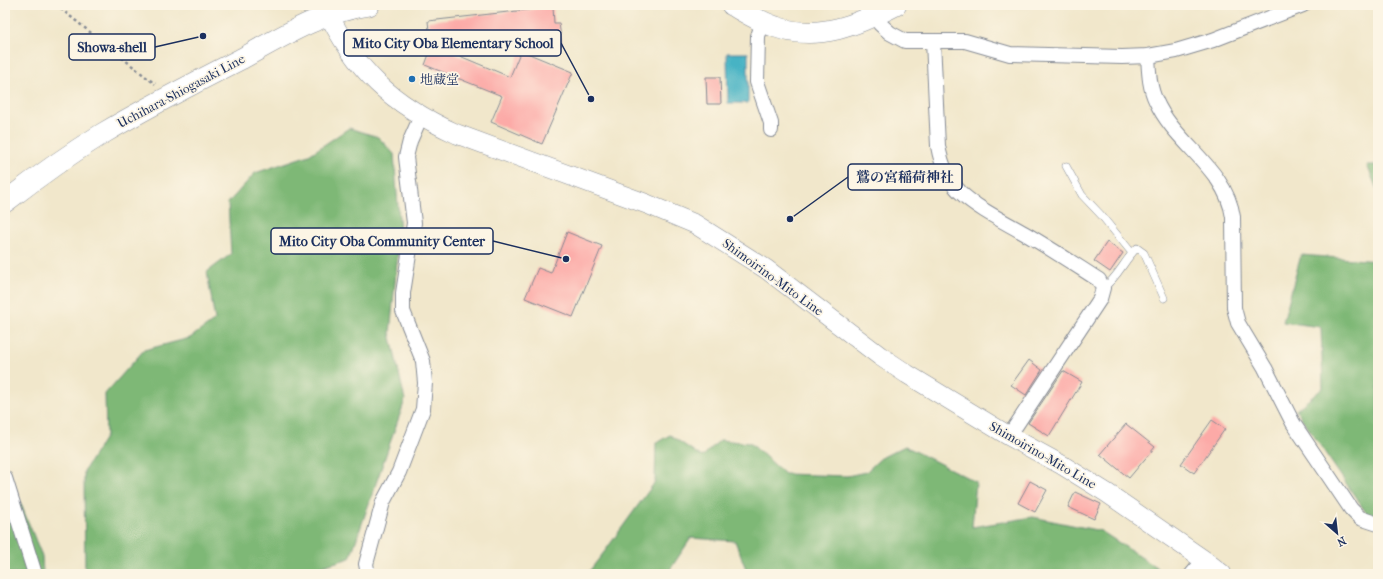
<svg xmlns="http://www.w3.org/2000/svg" width="1383" height="579" font-family="'IM FELL French Canon','Noto Serif JP',serif">
<style>
.forest{fill:#7eb876;stroke:#4c746a}
.water{fill:#47b3c4;stroke:#317191}
.building{fill:#fcaaa7;fill-rule:evenodd}
.lines{fill:none;stroke-linecap:round;stroke-linejoin:round}
.lane-casing{stroke:#868b94;stroke-width:8}
.street-casing{stroke:#868b94;stroke-width:16}
.secondary-casing{stroke:#868b94;stroke-width:20}
.primary-casing{stroke:#868b94;stroke-width:22}
.path{stroke:#868b94;stroke-width:2.5;stroke-dasharray:3 3;stroke-linecap:butt}
.lane{stroke:#fff;stroke-width:7}
.street{stroke:#fff;stroke-width:14}
.secondary{stroke:#fff;stroke-width:19}
.primary{stroke:#fff;stroke-width:21}
.poi-dot{fill:#1f6fb2;stroke:#fcf5e5;stroke-width:1.5}
.labels{text-anchor:middle;dominant-baseline:central;stroke-width:3.5;stroke-linejoin:round;paint-order:stroke}
.poi-label{font-size:13px;fill:#1b2f5e;stroke:#fcf5e5;text-anchor:start}
.street-label{font-size:13px;fill:#1b2f5e;stroke:#fcf5e5}
.leader{fill:none;stroke:#1b2f5e;stroke-width:1.5}
.callout-dot{fill:#1b2f5e;stroke:#fcf5e5;stroke-width:1.5}
.callout{fill:#fcf5e5;stroke:#1b2f5e;stroke-width:1.5}
.callout-label{font-size:14px;text-anchor:middle;font-weight:bold;fill:#1b2f5e}
</style>
<rect width="100%" height="100%" fill="#fcf5e5"/>
<filter id="ink" filterUnits="userSpaceOnUse"><feTurbulence type="fractalNoise" baseFrequency=".025" numOctaves="2"/><feDisplacementMap in="SourceGraphic" scale="8" xChannelSelector="R" yChannelSelector="G"/><feConvolveMatrix kernelMatrix="1 2 1 2 8 2 1 2 1" color-interpolation-filters="sRGB"/></filter>
<filter id="wash" filterUnits="userSpaceOnUse"><feTurbulence type="fractalNoise" baseFrequency=".012" numOctaves="4" result="noise"/><feDisplacementMap in="SourceGraphic" scale="16" xChannelSelector="R" yChannelSelector="G"/><feGaussianBlur stdDeviation="0.9" result="paint"/><feColorMatrix in="noise" values="0 0 0 0 0 0 0 0 0 0 0 0 0 0 0 0 0 1.4 0 .05"/><feComposite in="paint" operator="in"/></filter>
<g filter="url(#wash)">
<rect width="100%" height="100%" fill="#f1e7cb"/>
<g class="forest">
<path d="M349 128 378 137 394 154 400 232 390 333 405 400 350 558 296 574H85L84 471 106 436 105 394 144 350 190 338 215 320 207 272 231 254 228 203 255 173 309 155Z"/>
<path d="M1367 165H1378V192Z"/>
<path d="M1301 255 1378 261V516L1369 517 1296 410 1323 388 1321 327 1283 322Z"/>
<path d="M670 435 702 457 720 440 750 443 785 474 847 476 866 472 881 458 905 446 976 482 972 527 1033 517 1101 531 1159 569 1158 574H748L735 541 691 538 667 574H587L605 551 655 482 656 443Z"/>
<path d="M5 465 42 556 43 574H5Z"/>
</g>
<path class="water" d="M727 53H748V103H728Z"/>
<g id="blocks">
<g class="building">
<path d="M553 7 554 23H559L562 45 522 51 573 72 542 144 491 122 502 96 425 65 431 49 428 21ZM526 38 510 77 443 49Z"/>
<path d="M706 77H720L721 104H707Z"/>
<path d="M567 232 602 246 573 317 525 298 538 268 551 273Z"/>
<path d="M1107 242 1123 253 1110 272 1094 261Z"/>
<path d="M1029 360 1042 370 1026 395 1011 385Z"/>
<path d="M1063 371 1082 382 1049 436 1028 423Z"/>
<path d="M1212 420 1225 429 1194 473 1181 464Z"/>
<path d="M1126 424 1155 447 1129 478 1100 454Z"/>
<path d="M1030 481 1047 490 1035 512 1018 503Z"/>
<path d="M1075 492 1101 504 1094 519 1068 507Z"/>
</g>
</g>
</g>
<g filter="url(#ink)">
<use href="#blocks" fill-opacity="0" stroke="#868b94" stroke-width="1"/>
<g class="lines">
<defs>
<g id="lane">
<path d="M1066 166 1082 195 1101 215 1132 253"/>
<path d="M1103 288C1118 278 1124 260 1137 248L1144 253 1164 298"/>
</g>
<g id="street">
<path d="M875 16 880 24 890 33 905 41H965L1010 54 1122 57 1148 56 1176 51 1213 40 1303 5"/>
<path d="M763 22 758 36 757 82 771 123V130"/>
<path d="M933 41 938 146C941 163 948 180 960 192 978 209 1003 221 1024 233 1050 248 1074 264 1099 280L1103 288 1100 299 1009 436"/>
<path d="M1148 56C1149 71 1149 87 1156 101 1175 144 1226 168 1233 217L1234 308 1238 323 1265 368 1293 423 1351 509 1360 518 1378 524"/>
<path d="M5 478 35 574"/>
<path d="M368 574 366 564 383 502 399 472 423 409 425 383 423 361 403 311V293L414 223 406 157 410 141 421 116"/>
<path d="M1192 574 1204 560"/>
</g>
<path id="secondary" d="M324 5C355 71 391 104 457 134L647 204 695 224 766 269 880 356 907 374 1009 436 1062 465 1107 493 1204 560 1222 574"/>
<g id="primary">
<path d="M732 5C746 13 760 22 776 27 818 42 859 24 896 5"/>
<path d="M5 202C36 178 68 155 102 134 147 107 194 83 241 59 281 37 323 11 369 5"/>
</g>
</defs>
<use href="#lane" class="lane-casing"/>
<use href="#street" class="street-casing"/>
<use href="#secondary" class="secondary-casing"/>
<use href="#primary" class="primary-casing"/>
<path class="path" d="M56 5 155 84"/>
<use href="#lane" class="lane"/>
<use href="#street" class="street"/>
<use href="#secondary" class="secondary"/>
<use href="#primary" class="primary"/>
</g>
</g>
<circle class="poi-dot" cx="412" cy="79" r="4"/>
<g class="labels">
<g class="poi-label">
<text x="420" y="79">地蔵堂</text>
</g>
<g class="street-label">
<text transform="translate(181 91) rotate(-28)">Uchihara-Shiogasaki Line</text>
<text transform="translate(773 277) rotate(36)">Shimoirino-Mito Line</text>
<text transform="translate(1043 455) rotate(30)">Shimoirino-Mito Line</text>
</g>
</g>
<path class="leader" d="M591 99L561 43M203 36L155 47M790 219L848 177M566 259L493 241"/>
<g class="callout-dot">
<circle cx="591" cy="99" r="4"/>
<circle cx="203" cy="36" r="4"/>
<circle cx="790" cy="219" r="4"/>
<circle cx="566" cy="259" r="4"/>
</g>
<g class="callout">
<rect x="344" y="30" width="217" height="26" rx="4"/>
<rect x="69" y="34" width="86" height="26" rx="4"/>
<rect x="848" y="164" width="114" height="26" rx="4"/>
<rect x="271" y="228" width="222" height="26" rx="4"/>
</g>
<g class="callout-label">
<text x="453" y="48">Mito City Oba Elementary School</text>
<text x="112" y="52">Showa-shell</text>
<text x="905" y="182">鷲の宮稲荷神社</text>
<text x="382" y="246">Mito City Oba Community Center</text>
</g>
<rect width="1383" height="579" fill="none" stroke="#fcf5e5" stroke-width="20"/>
<g transform="translate(1337 533) rotate(152)" stroke="#fcf5e5" stroke-width="3" paint-order="stroke">
<path d="M0-3L7 15L0 10L-7 15Z" fill="#1b2f5e"/>
<text y="-6" font-size="11" font-weight="bold" text-anchor="middle" fill="#1b2f5e">N</text>
</g>
</svg>
